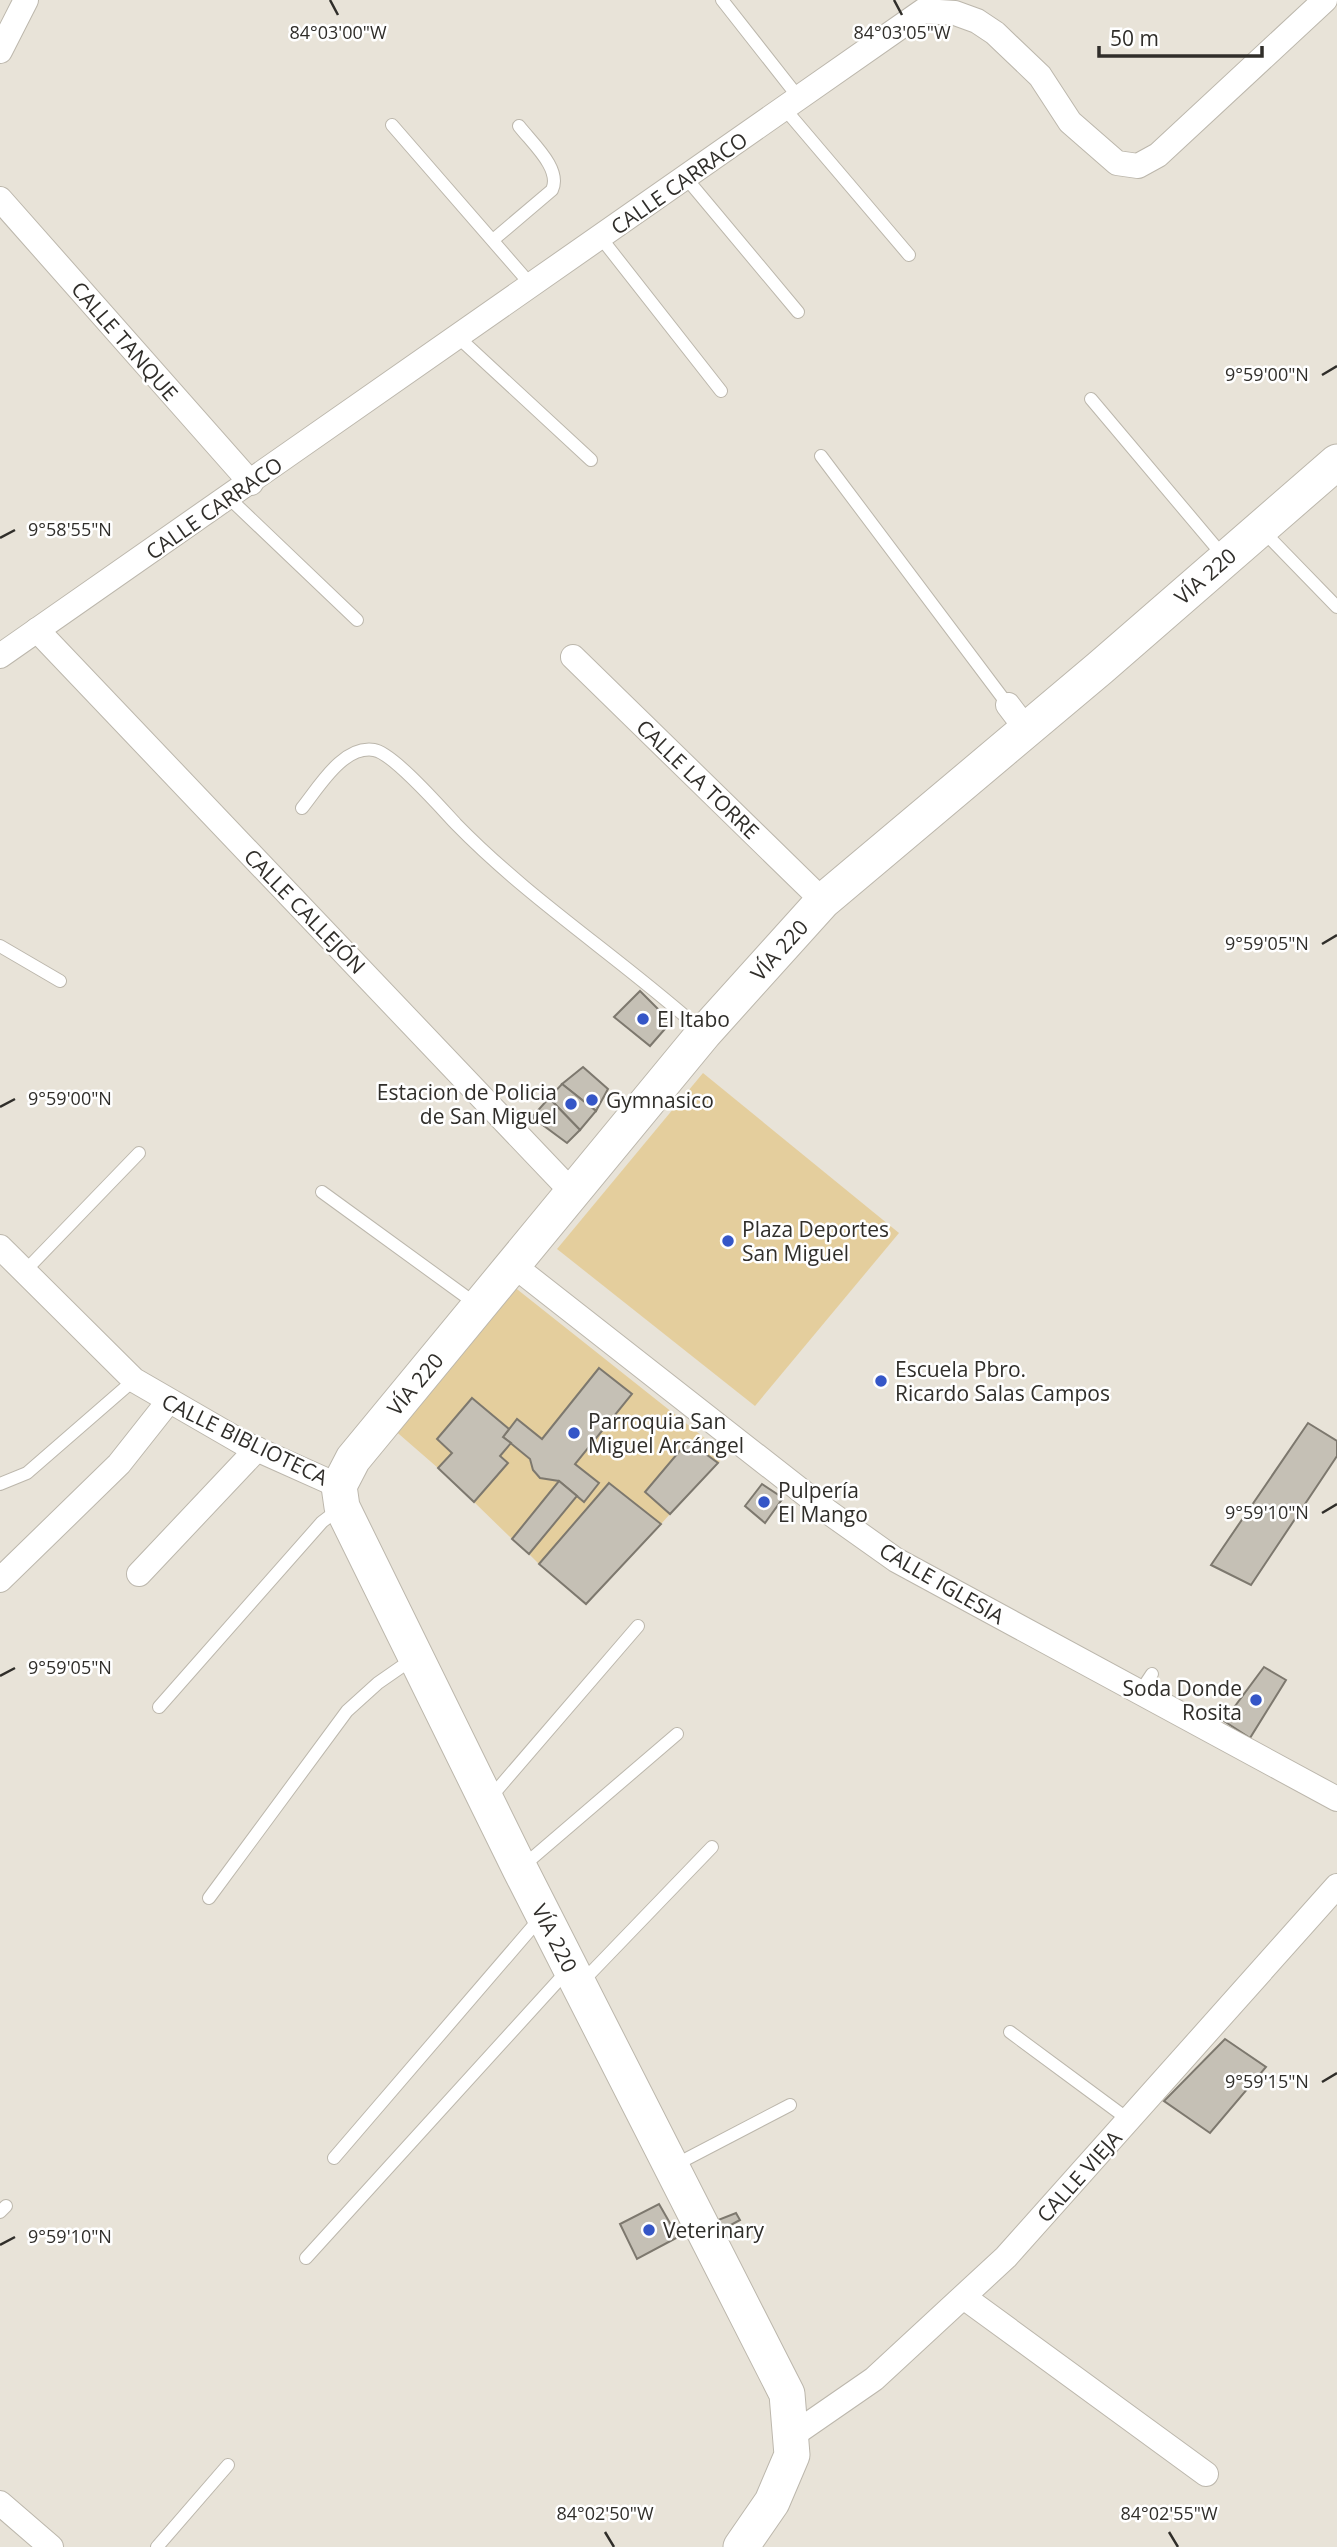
<svg xmlns="http://www.w3.org/2000/svg" width="1337" height="2547" font-family="'Open Sans',sans-serif">
<style>
.green{fill:#e4ce9d}
.building{fill:#c5c0b5;stroke:#7d786e;stroke-width:2}
.lines{fill:none;stroke-linecap:round;stroke-linejoin:round}
.service-casing{stroke:#bcb7ac;stroke-width:14}
.minor-casing{stroke:#bcb7ac;stroke-width:26}
.secondary-casing{stroke:#bcb7ac;stroke-width:37}
.service{stroke:#fff;stroke-width:12}
.minor{stroke:#fff;stroke-width:24}
.secondary{stroke:#fff;stroke-width:35}
.ticks{fill:none;stroke:#302e2a;stroke-width:2.5}
.poi-dot{fill:#3556c7;stroke:#fff;stroke-width:2.5}
.labels{text-anchor:middle;dominant-baseline:central;stroke-width:5;stroke-linejoin:round;paint-order:stroke}
.street-label{font-size:21px;fill:#302e2a;stroke:#fff}
.poi-label{font-size:21px;fill:#302e2a;stroke:#fff;text-anchor:start}
.ticks-label{font-size:18px;text-anchor:middle;fill:#302e2a;stroke:#fff;stroke-width:5;stroke-linejoin:round;paint-order:stroke}
</style>
<rect width="100%" height="100%" fill="#e8e3d8"/>
<g class="green">
<path d="M703 1073 899 1233 755 1406 557 1249Z"/>
<path d="M513 1286 726 1455 718 1463 688 1441 645 1491 670 1514 661 1524 609 1483 539 1564 529 1554 577 1496 584 1502 599 1484 575 1464 631 1395 599 1368 542 1439 517 1419 509 1429 472 1399 437 1439 452 1453 438 1468 392 1428Z"/>
<path d="M511 1443 530 1459 540 1478 559 1481 512 1539 474 1502 507 1464 500 1456Z"/>
</g>
<g class="building">
<path d="M640 991 671 1022 650 1046 614 1017Z"/>
<path d="M583 1067 608 1089 596 1111 562 1084Z"/>
<path d="M562 1084 596 1111 580 1130 549 1098Z"/>
<path d="M549 1098 580 1130 567 1143 532 1117Z"/>
<path d="M599 1368 632 1394 575 1464 599 1483 584 1502 559 1481 540 1478 533 1470 530 1459 503 1437 517 1419 542 1439Z"/>
<path d="M472 1398 509 1429 503 1437 511 1443 500 1456 508 1463 474 1502 438 1468 452 1453 437 1439Z"/>
<path d="M1308 1423 1337 1441V1456L1251 1585 1211 1565Z"/>
<path d="M688 1441 718 1463 670 1514 645 1492Z"/>
<path d="M559 1481 577 1496 529 1554 512 1539Z"/>
<path d="M609 1483 661 1524 586 1604 539 1564Z"/>
<path d="M762 1484 783 1498 765 1523 745 1506Z"/>
<path d="M1264 1667 1286 1680 1250 1738 1224 1721Z"/>
<path d="M1225 2039 1266 2067 1210 2133 1164 2101Z"/>
<path d="M659 2204 678 2237 637 2259 620 2224Z"/>
<path d="M736 2213 740 2220 718 2232 713 2222Z"/>
</g>
<g class="lines">
<defs>
<g id="service">
<path d="M722 0 799 98"/>
<path d="M784 108 909 255"/>
<path d="M392 125 532 286"/>
<path d="M686 178 798 312"/>
<path d="M601 238 721 391"/>
<path d="M493 240 552 190C562 169 532 143 519 126"/>
<path d="M459 338 591 460"/>
<path d="M1091 399 1225 558"/>
<path d="M821 456 1008 705"/>
<path d="M229 498 357 620"/>
<path d="M1263 531 1337 607"/>
<path d="M302 808C319 787 343 745 374 750 393 753 441 808 456 824 531 901 622 959 702 1031"/>
<path d="M0 946 60 981"/>
<path d="M322 1192 476 1304"/>
<path d="M25 1271 139 1153"/>
<path d="M0 1484 27 1473 134 1380"/>
<path d="M1140 1692 1152 1674"/>
<path d="M159 1707 322 1522 339 1509"/>
<path d="M490 1798 638 1626"/>
<path d="M523 1866 677 1734"/>
<path d="M209 1898 347 1711 378 1683 414 1658"/>
<path d="M581 1983 712 1847"/>
<path d="M1010 2032 1129 2120"/>
<path d="M334 2158 541 1917"/>
<path d="M673 2166 790 2105"/>
<path d="M0 2212 6 2206"/>
<path d="M306 2258 567 1971"/>
<path d="M157 2547 228 2465"/>
</g>
<g id="minor">
<path d="M0 51 26 0"/>
<path d="M0 199 251 483"/>
<path d="M37 630 573 1193"/>
<path d="M0 656 923 11 955 13 977 21 995 33 1040 76 1070 122 1117 163 1138 166 1158 155 1325 0"/>
<path d="M573 657 823 901"/>
<path d="M1008 705 1027 730"/>
<path d="M0 1247 134 1380 243 1443 339 1486"/>
<path d="M513 1265 827 1511 896 1560 1337 1799"/>
<path d="M139 1574 257 1449"/>
<path d="M0 1580 119 1464 168 1402"/>
<path d="M965 2298 1206 2474"/>
<path d="M793 2435 874 2379 1006 2257 1337 1886"/>
<path d="M0 2503 51 2547"/>
</g>
<path id="secondary" d="M741 2547 772 2502 792 2455 787 2394 520 1869 342 1507 339 1486 353 1459 704 1033 823 901 1100 668 1337 462"/>
</defs>
<use href="#service" class="service-casing"/>
<use href="#minor" class="minor-casing"/>
<use href="#secondary" class="secondary-casing"/>
<use href="#service" class="service"/>
<use href="#minor" class="minor"/>
<use href="#secondary" class="secondary"/>
</g>
<path class="ticks" d="M330 0 338 15M894 0 902 15M1322 375 1337 366M0 538 15 530M1322 944 1337 935M0 1107 15 1099M1322 1513 1337 1504M0 1676 15 1668M1322 2082 1337 2073M0 2245 15 2237M605 2532 614 2547M1169 2532 1178 2547"/>
<g class="poi-dot">
<circle cx="643" cy="1019" r="7"/>
<circle cx="592" cy="1100" r="7"/>
<circle cx="571" cy="1104" r="7"/>
<circle cx="728" cy="1241" r="7"/>
<circle cx="881" cy="1381" r="7"/>
<circle cx="574" cy="1433" r="7"/>
<circle cx="764" cy="1502" r="7"/>
<circle cx="1256" cy="1700" r="7"/>
<circle cx="649" cy="2230" r="7"/>
</g>
<g class="labels">
<g class="street-label">
<text transform="translate(679 183) rotate(-35)">CALLE CARRACO</text>
<text transform="translate(125 341) rotate(49)">CALLE TANQUE</text>
<text transform="translate(214 508) rotate(-35)">CALLE CARRACO</text>
<text transform="translate(1205 576) rotate(-41)">VÍA 220</text>
<text transform="translate(698 779) rotate(44)">CALLE LA TORRE</text>
<text transform="translate(305 911) rotate(46)">CALLE CALLEJÓN</text>
<text transform="translate(779 950) rotate(-48)">VÍA 220</text>
<text transform="translate(415 1384) rotate(-50)">VÍA 220</text>
<text transform="translate(245 1439) rotate(26)">CALLE BIBLIOTECA</text>
<text transform="translate(942 1583) rotate(30)">CALLE IGLESIA</text>
<text transform="translate(555 1938) rotate(63)">VÍA 220</text>
<text transform="translate(1079 2176) rotate(-48)">CALLE VIEJA</text>
</g>
<g class="poi-label">
<text x="657" y="1019">El Itabo</text>
<text x="557" y="1092" text-anchor="end">Estacion de Policia<tspan x="557" dy="24">de San Miguel</tspan></text>
<text x="606" y="1100">Gymnasico</text>
<text x="742" y="1229">Plaza Deportes<tspan x="742" dy="24">San Miguel</tspan></text>
<text x="895" y="1369">Escuela Pbro.<tspan x="895" dy="24">Ricardo Salas Campos</tspan></text>
<text x="588" y="1421">Parroquia San<tspan x="588" dy="24">Miguel Arcángel</tspan></text>
<text x="778" y="1490">Pulpería<tspan x="778" dy="24">El Mango</tspan></text>
<text x="1242" y="1688" text-anchor="end">Soda Donde<tspan x="1242" dy="24">Rosita</tspan></text>
<text x="663" y="2230">Veterinary</text>
</g>
</g>
<g class="ticks-label">
<text x="338" y="39">84°03'00"W</text>
<text x="902" y="39">84°03'05"W</text>
<text x="1267" y="381">9°59'00"N</text>
<text x="70" y="536">9°58'55"N</text>
<text x="1267" y="950">9°59'05"N</text>
<text x="70" y="1105">9°59'00"N</text>
<text x="1267" y="1519">9°59'10"N</text>
<text x="70" y="1674">9°59'05"N</text>
<text x="1267" y="2088">9°59'15"N</text>
<text x="70" y="2243">9°59'10"N</text>
<text x="605" y="2520">84°02'50"W</text>
<text x="1169" y="2520">84°02'55"W</text>
</g>
<path d="M1099 46v10h163v-10" fill="none" stroke="#302e2a" stroke-width="3.5"/>
<text x="1110" y="46" font-size="21" fill="#302e2a" stroke="#ffffff" stroke-width="5" paint-order="stroke">50 m</text>
</svg>
